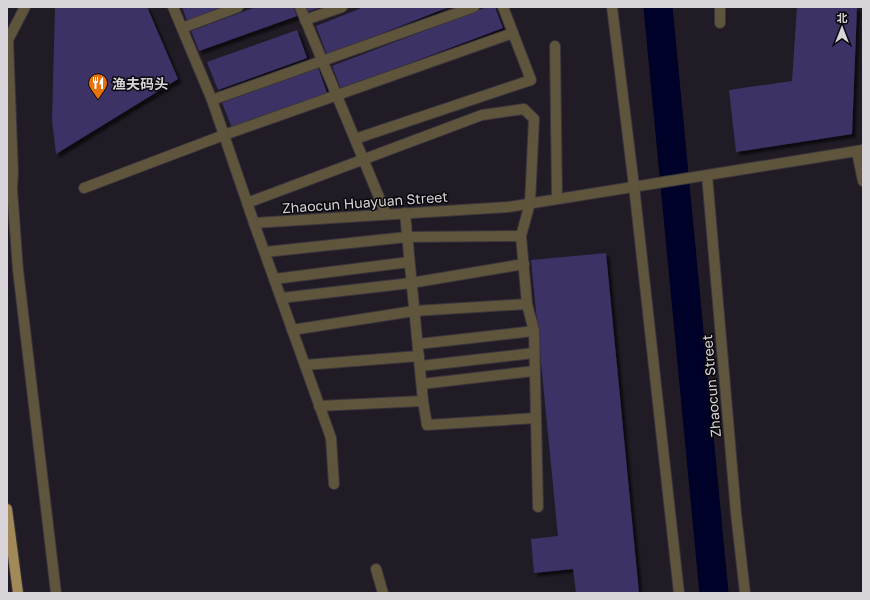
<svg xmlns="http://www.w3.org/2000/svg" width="870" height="600" font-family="'Golos Text','Noto Sans SC',sans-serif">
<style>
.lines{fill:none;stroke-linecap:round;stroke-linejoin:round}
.river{stroke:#000128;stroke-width:29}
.building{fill:#3e3165;filter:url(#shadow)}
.minor-casing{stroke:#3a353d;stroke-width:12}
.major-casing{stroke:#3a353d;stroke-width:12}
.minor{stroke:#5f543c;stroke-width:10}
.major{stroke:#a18a57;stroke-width:10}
.labels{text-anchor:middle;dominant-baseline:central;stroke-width:3;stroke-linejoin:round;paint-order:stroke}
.poi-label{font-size:14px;font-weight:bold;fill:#d8d4da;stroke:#09070a;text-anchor:start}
.street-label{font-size:14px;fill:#d8d4da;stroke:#09070a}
</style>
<defs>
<filter id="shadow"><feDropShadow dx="3.5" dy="3.5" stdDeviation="1" flood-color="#0009"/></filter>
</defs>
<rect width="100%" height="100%" fill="#201b24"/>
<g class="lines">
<path class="river" d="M658 7 714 593"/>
</g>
<g class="building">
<path d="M55 7H147L178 79 56 154 52 120Z"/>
<path d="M182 7H224L187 21Z"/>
<path d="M256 7H293L297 16 199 51 191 31Z"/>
<path d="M306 7H321L307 12Z"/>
<path d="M364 7H449L327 55 316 26Z"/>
<path d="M487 7H495L503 28 341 89 332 66Z"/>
<path d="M797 7H857L852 134 736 152 729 90 792 81Z"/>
<path d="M297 30 307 58 218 90 207 62Z"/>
<path d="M318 67 327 93 232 128 222 103Z"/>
<path d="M606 253 639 593H576L573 569 534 573 531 539 558 536 531 260Z"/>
</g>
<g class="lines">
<defs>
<g id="minor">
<path d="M25 7 8 40 13 173 12 189 18 270 56 593"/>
<path d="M173 7 212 100 254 223 508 207 863 150"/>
<path d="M300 7 386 214"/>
<path d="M612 7 634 186 679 593"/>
<path d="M720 7V23"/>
<path d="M305 20 342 7"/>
<path d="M182 28 238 7"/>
<path d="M555 46 557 198"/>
<path d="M212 100 474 7"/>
<path d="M355 139 531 80 503 7"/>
<path d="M857 152 863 181"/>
<path d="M707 175 736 513 745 593"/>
<path d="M84 188 224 135 513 33"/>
<path d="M247 203 482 115 524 109 534 119 530 203 521 236 527 304 534 331 538 507"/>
<path d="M405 213 423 401 427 425 536 418"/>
<path d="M254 223 331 438 334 484"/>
<path d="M265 252 407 237 521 236"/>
<path d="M274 279 409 262"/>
<path d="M281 298 411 283 524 264"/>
<path d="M292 330 414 311 527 304"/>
<path d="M418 344 534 331"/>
<path d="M305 365 419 356"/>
<path d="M420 366 534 353"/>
<path d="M422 384 534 371"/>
<path d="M319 406 423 401"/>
<path d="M376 569 383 593"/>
</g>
<path id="major" d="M7 509 18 593"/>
</defs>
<use href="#minor" class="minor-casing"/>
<use href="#major" class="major-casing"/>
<use href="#minor" class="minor"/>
<use href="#major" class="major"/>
</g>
<defs>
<symbol id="restaurant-pin" viewBox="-11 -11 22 30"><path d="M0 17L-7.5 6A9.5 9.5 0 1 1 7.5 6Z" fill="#e8710a" stroke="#09070a"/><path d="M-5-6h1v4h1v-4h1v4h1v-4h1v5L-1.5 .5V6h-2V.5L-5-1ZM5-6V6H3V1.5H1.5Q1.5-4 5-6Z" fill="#fff"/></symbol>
</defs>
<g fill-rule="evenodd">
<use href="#restaurant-pin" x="87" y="72" width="22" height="30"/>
</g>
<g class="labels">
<g class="poi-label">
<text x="112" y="83">渔夫码头</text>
</g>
<g class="street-label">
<text transform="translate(365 202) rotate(-4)">Zhaocun Huayuan Street</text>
<text transform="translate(711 386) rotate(-95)">Zhaocun Street</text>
</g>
</g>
<rect width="870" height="600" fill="none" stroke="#d8d4da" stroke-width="16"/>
<g transform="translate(842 28)" stroke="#09070a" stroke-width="3" paint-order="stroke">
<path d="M0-3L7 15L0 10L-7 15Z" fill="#d8d4da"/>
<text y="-6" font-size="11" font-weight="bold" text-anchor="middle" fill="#d8d4da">北</text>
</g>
</svg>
